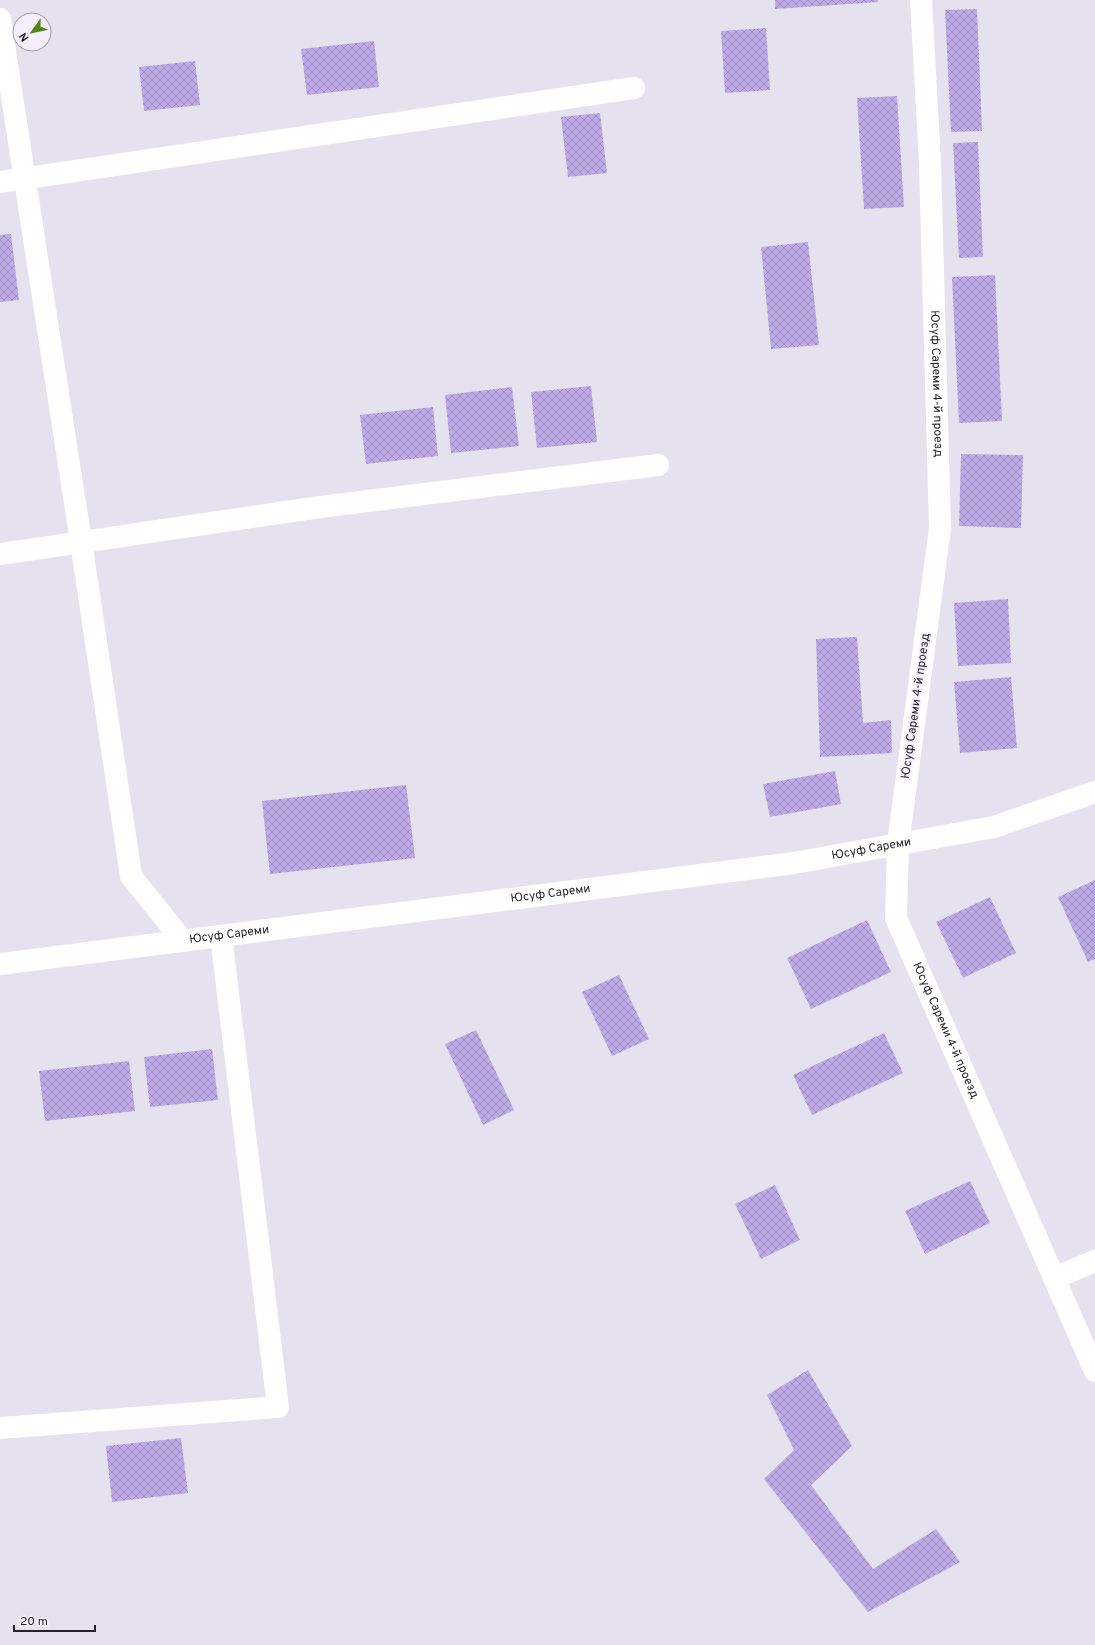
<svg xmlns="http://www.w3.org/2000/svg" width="1095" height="1645" font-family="Overpass,sans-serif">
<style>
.building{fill:url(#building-cross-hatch)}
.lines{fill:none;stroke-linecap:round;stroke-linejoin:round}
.street{stroke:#fff;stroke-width:22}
.secondary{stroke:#fff;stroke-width:22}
.labels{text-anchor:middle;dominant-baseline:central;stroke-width:4;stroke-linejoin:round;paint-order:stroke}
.street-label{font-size:12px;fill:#26242a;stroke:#f3effd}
</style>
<defs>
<pattern id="building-cross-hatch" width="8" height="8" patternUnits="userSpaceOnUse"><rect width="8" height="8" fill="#c0abe9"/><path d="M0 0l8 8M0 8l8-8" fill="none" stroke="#9c8bbd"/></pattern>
</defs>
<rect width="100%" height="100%" fill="#e6e1ef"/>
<g class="building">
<path d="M775 0H878V2L775 9Z"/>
<path d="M977 9 982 131 951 132 945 10Z"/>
<path d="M766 28 770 90 725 93 721 31Z"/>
<path d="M374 41 379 87 307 95 301 49Z"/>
<path d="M195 61 200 105 144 111 139 67Z"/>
<path d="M897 96 904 207 864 209 857 98Z"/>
<path d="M600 113 607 173 568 177 561 117Z"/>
<path d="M978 142 983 257 959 258 953 143Z"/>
<path d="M11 234 19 300 0 302V235Z"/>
<path d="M808 242 819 345 771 349 761 247Z"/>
<path d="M995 275 1002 421 959 423 952 277Z"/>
<path d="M591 386 597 442 537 448 531 392Z"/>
<path d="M512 387 519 446 451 453 445 395Z"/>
<path d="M433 407 438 456 366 464 360 415Z"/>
<path d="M961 454 1023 455 1021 528 959 526Z"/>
<path d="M1008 599 1011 663 958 666 954 603Z"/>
<path d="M857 637 863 723 891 720 892 753 820 757 816 639Z"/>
<path d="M1011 677 1017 748 960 753 954 682Z"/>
<path d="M835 771 841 804 770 817 763 784Z"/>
<path d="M406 785 415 858 270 874 262 801Z"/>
<path d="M1095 880V959L1088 962 1058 897Z"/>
<path d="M990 897 1016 953 963 978 936 922Z"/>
<path d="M867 920 891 972 811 1009 787 958Z"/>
<path d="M619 975 649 1039 612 1056 582 992Z"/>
<path d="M476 1030 514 1110 483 1125 445 1044Z"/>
<path d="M884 1033 903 1073 812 1115 793 1075Z"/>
<path d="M212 1049 218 1100 150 1107 144 1057Z"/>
<path d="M129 1061 135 1111 45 1121 39 1071Z"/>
<path d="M970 1181 990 1223 925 1254 905 1211Z"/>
<path d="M775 1185 800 1240 761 1259 735 1204Z"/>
<path d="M808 1370 852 1446 811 1485 873 1569 936 1529 960 1562 868 1612 764 1479 794 1450 767 1395Z"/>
<path d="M181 1438 188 1493 112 1502 106 1446Z"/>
</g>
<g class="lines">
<g class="street">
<path id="s1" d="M921 0 930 163 940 528 898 844 896 918 1095 1371"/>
<path d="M0 19 81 542 131 876 183 941"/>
<path d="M0 182 634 88"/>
<path d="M0 554 320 507 658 465"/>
<path d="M1054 1278 1095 1261"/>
<path d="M0 1428 278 1407 221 936"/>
</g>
<path class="secondary" id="s2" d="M0 964 794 863 994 827 1095 792"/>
</g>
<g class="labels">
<g class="street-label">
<text stroke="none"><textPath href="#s1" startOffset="384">Юсуф Сареми 4-й проезд</textPath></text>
<text transform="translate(916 706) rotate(-82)">Юсуф Сареми 4-й проезд</text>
<text stroke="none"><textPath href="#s2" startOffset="879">Юсуф Сареми</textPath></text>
<text stroke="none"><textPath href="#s2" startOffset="555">Юсуф Сареми</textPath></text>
<text stroke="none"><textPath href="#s2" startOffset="231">Юсуф Сареми</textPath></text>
<text stroke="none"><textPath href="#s1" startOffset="1044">Юсуф Сареми 4-й проезд</textPath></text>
</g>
</g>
<g transform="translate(32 32) rotate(237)"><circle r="19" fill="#f3effd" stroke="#a19ea9"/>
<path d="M0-3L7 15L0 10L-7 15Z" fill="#52851b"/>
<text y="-6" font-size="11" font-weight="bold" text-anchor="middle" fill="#26242a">N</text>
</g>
<path d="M14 1625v6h81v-6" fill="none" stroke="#26242a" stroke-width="2"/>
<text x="20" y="1625" font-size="12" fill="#26242a" stroke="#f3effd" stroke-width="3" paint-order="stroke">20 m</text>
</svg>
